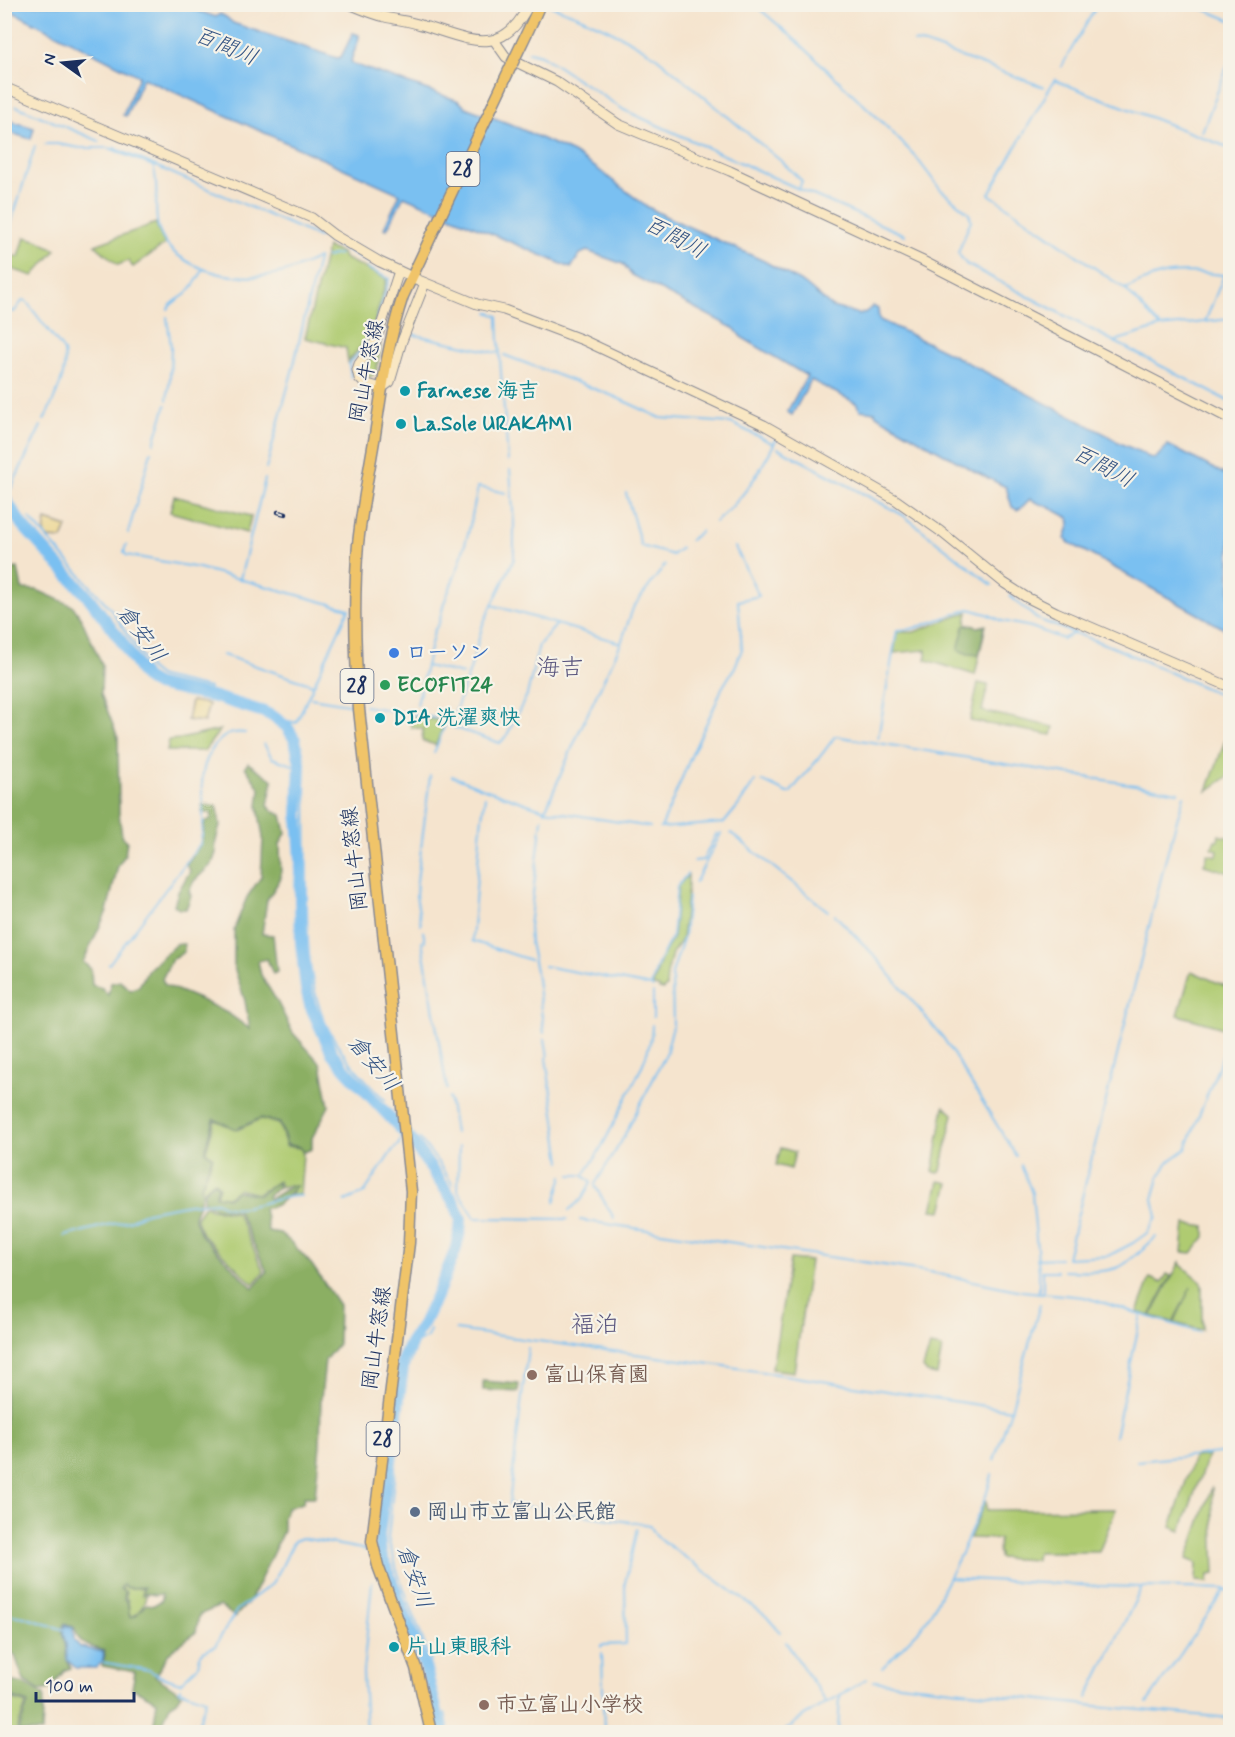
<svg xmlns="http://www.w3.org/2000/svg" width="1235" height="1737" font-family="Mynerve,'Klee One',sans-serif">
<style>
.green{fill:#afcb71;stroke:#657d68;stroke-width:1.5}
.forest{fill:#8baf63;stroke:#536f60;stroke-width:1.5;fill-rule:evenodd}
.sand{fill:#eeda9e;stroke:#84847e;stroke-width:1.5}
.water{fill:#7ac0f1;stroke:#4a78a8;stroke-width:1.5}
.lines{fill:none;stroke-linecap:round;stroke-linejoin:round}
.stream{stroke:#7ac0f1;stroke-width:2}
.river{stroke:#7ac0f1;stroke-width:12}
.secondary-casing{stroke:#888a96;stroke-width:11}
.primary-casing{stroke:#888a96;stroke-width:13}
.secondary{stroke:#f9e7c3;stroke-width:9}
.primary{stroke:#f0c469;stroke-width:10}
.rail-casing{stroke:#1b2f5e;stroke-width:4.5}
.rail{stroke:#f7f3e8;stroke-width:2;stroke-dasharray:7;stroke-linecap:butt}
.primary-bridge-casing{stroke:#888a96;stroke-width:13;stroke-linecap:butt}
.primary-bridge{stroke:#f0c469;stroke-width:10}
.culture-dot{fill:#0f9aa8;stroke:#f7f3e8;stroke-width:2}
.shop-dot{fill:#3f7fe0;stroke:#f7f3e8;stroke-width:2}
.leisure-dot{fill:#2e9e5b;stroke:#f7f3e8;stroke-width:2}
.education-dot{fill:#8d6e63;stroke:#f7f3e8;stroke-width:2}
.service-dot{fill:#5c6f8a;stroke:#f7f3e8;stroke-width:2}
.labels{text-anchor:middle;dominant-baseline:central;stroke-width:4.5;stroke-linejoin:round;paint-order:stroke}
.shield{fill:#f7f3e8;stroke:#5d6a87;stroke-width:1.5}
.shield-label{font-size:20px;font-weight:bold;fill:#1b2f5e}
.street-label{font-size:21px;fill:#1b2f5e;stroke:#f7f3e8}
.culture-label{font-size:21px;font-weight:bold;fill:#0d838f;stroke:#f7f3e8;text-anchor:start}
.shop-label{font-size:21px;font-weight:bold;fill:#366cbe;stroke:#f7f3e8;text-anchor:start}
.leisure-label{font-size:21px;font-weight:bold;fill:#27864d;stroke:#f7f3e8;text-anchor:start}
.education-label{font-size:21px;font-weight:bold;fill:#785e54;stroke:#f7f3e8;text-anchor:start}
.service-label{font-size:21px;font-weight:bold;fill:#4e5e75;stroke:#f7f3e8;text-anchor:start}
.water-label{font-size:22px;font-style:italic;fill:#335383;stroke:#f7f3e8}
.quarter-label{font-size:24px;fill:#5b577f;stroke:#f7f3e8}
</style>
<rect width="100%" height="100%" fill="#f7f3e8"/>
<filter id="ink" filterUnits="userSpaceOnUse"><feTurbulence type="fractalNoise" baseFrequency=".0167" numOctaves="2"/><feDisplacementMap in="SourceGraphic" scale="12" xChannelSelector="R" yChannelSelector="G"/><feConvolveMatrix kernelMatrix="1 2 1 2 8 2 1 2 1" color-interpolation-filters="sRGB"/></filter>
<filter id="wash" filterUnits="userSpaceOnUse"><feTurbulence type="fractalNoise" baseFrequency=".008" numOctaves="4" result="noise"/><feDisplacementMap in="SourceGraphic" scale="24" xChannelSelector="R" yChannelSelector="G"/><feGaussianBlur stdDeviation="1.35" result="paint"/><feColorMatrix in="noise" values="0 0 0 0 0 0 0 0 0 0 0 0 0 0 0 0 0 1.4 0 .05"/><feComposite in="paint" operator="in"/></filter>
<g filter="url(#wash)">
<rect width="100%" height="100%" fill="#f5e4ce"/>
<g class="green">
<path d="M156 223 159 232 165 244 133 267 128 261 118 265 95 245Z"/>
<path d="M25 237 39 241 56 250 33 276 5 267 8 255 19 257Z"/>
<path d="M327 247 342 253 344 258 387 279 371 335 348 362 346 348 305 338Z"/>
<path d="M380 346H381L376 373 370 377 367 376 364 372V367Z"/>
<path d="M174 496 251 516 247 533 170 512Z"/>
<path d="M968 612 966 623 978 627 986 625 975 675 926 660V650L894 653 897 632H914Z"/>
<path d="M978 683 988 685 982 711 1054 727 1052 735 970 721Z"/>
<path d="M411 716 445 721 436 745 422 741 423 729 411 727Z"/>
<path d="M1230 727V741L1224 749 1230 755V775L1207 791Z"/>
<path d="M220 730 204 751H167L169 740 180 739Z"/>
<path d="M1219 835 1230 838V873L1204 865 1208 854 1217 856 1218 850 1212 848 1215 840H1218Z"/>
<path d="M688 875V885L682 940 672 953 667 974 666 987 663 990 659 989V987L653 986V985L661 959 673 937 678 886Z"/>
<path d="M1191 971 1230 988V1030L1178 1015Z"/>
<path d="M944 1106 953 1114 941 1171 939 1173 933 1172Z"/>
<path d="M261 1119 279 1124 286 1146 300 1148 303 1154 300 1195H290L296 1186 290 1185 281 1187 278 1181 258 1194 238 1189 227 1197 216 1196 219 1186 214 1181 204 1190 201 1188 213 1157 206 1151 215 1120 237 1130Z"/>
<path d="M781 1148 795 1152 791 1169 776 1165Z"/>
<path d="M939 1181 949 1183 942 1211 932 1210Z"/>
<path d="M206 1206 211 1209 237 1213 264 1272 253 1284 202 1234 196 1217 203 1207Z"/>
<path d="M1185 1224 1205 1227V1237L1192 1253 1182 1252Z"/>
<path d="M790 1259 810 1261 794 1372 772 1369Z"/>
<path d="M1180 1262 1181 1265 1200 1281 1202 1286V1330L1174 1323 1191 1287 1173 1322 1151 1316Z"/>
<path d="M1167 1274 1171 1276 1150 1316 1137 1312 1150 1278 1162 1283Z"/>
<path d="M930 1346 942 1348 937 1375 927 1373 923 1368Z"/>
<path d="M1208 1455 1181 1531 1171 1527 1194 1457Z"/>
<path d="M1212 1487 1215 1574 1209 1575 1208 1582 1196 1581 1197 1563 1187 1559Z"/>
<path d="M985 1501 986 1502V1510L1116 1509 1099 1552H1037L1036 1560 999 1558V1554L998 1553 999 1539 970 1538Z"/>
<path d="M124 1586 128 1588H143L142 1595H146C145 1604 139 1614 130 1617L128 1600 126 1599V1592L121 1588Z"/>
<path d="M5 1697 26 1704 16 1732H5Z"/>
</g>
<g class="forest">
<path d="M18 568 22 589 37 590 73 606 81 618 102 665 101 694 118 738 119 813 122 836 127 841 125 855 118 866 107 911 83 962 91 969 92 985 102 988 108 995 111 983 120 981 131 990 139 986 148 970 176 944H184V952L172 959 162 979 165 985 201 1000 229 1014 250 1029 245 1001 234 967V929L247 897 261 877 263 838 258 806 260 789 245 767 248 763 273 780 268 805 272 811 282 815 286 833 280 844 281 878 267 900 262 934 273 935 277 972 273 974 267 959 258 961 261 975 278 1003 293 1033 321 1064 329 1106 312 1138V1149L304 1152 300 1147 287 1145 280 1123 261 1118 236 1129 214 1119 205 1151 212 1157 200 1189 203 1192 194 1217 201 1235 253 1288 267 1272 238 1211 215 1208 203 1202 205 1190 214 1182 218 1186 215 1196 228 1198 237 1191 259 1195 277 1182 279 1187 268 1196 270 1199 291 1186H296C286 1197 279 1208 264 1208L268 1231 280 1233 293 1244 312 1265 339 1305 338 1344 325 1360 321 1399 320 1445 315 1497H304L303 1503 287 1508 283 1517V1531L266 1568 251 1599 235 1617 220 1606 199 1615 196 1632 169 1653 155 1676 182 1694 178 1700 170 1705 159 1732H156L153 1730 157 1701 132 1688 135 1672 102 1666 105 1655 104 1651C86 1644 81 1648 74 1627L64 1624C60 1632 64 1635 65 1643 67 1653 65 1659 71 1668L65 1670 50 1689 40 1691 24 1681 15 1656 6 1647 5 1648 4 570ZM123 1585 128 1588 144 1587 143 1593 155 1595 162 1594V1600L154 1605 146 1604 135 1616 130 1618 127 1601 124 1600 125 1592 120 1589Z"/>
<path d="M968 625 978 627 985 626 979 655 968 654 958 650 964 626Z"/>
<path d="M202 805 217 806 220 825 215 845 216 853 212 864 194 881 189 891 191 896 186 909H179L174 905 178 892 190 871 186 864C198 849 204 842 204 822L211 819V813L202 812Z"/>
<path d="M483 1381 519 1384 518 1392 483 1390Z"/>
<path d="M5 1680 24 1684 44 1695 42 1732H18L28 1703 5 1695Z"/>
</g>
<g class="sand">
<path d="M46 520 67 527 62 539 48 538 44 534Z"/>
<path d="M191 701 209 704 204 722 187 720Z"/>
</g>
<g class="water">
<path d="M4 5H181L216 17 220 14 226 17 233 23 337 58 341 57 353 33 359 35C359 44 353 52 351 61L353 64 459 101 465 107 510 124 573 153 595 167 646 206 667 217 764 261 805 284 832 307 859 314 866 312 873 306 878 309 879 319 882 321 941 349 1111 437C1121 447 1136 447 1146 456L1155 459 1168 445 1230 477V632L1068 542V540L1065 539 1070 523 1069 518 1045 505 1040 504 1030 499 1021 508 1017 510 1012 507 1006 487 974 471 876 415 875 412 860 410 856 403 811 380 792 415 787 412 807 376 741 337 735 329 632 275 623 264 587 251 580 254 571 268 404 196 387 229 384 228 400 194 143 78 126 116 123 115 139 76 5 8Z"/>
<path d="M11 121 34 128 31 139 7 132Z"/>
<path d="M65 1625 73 1628 74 1640 80 1647 103 1652C105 1658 101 1664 96 1668H76L67 1660 66 1644 63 1634Z"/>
</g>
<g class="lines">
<g class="stream">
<path d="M754 4 798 42 879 119 915 156 940 189 969 213 971 220 958 253 966 264 1230 402"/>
<path d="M1191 4 1230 20"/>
<path d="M551 6C586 18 622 35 654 55L781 161 802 181 799 189 905 235"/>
<path d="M914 42 925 44 1044 87"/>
<path d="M529 52 541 55 624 110 799 189"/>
<path d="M1061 67 1098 4"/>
<path d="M1055 79 989 194 1125 289 1161 327"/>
<path d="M1054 80 1230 148"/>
<path d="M16 106 99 141"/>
<path d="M1202 132 1230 59"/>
<path d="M45 144H57L80 148H109L153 166C161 188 151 213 161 235 168 250 179 257 194 265 234 284 281 279 318 258"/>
<path d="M114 148 319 237"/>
<path d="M326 240C342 247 355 256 371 263"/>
<path d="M4 246 35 146"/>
<path d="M326 257 339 254"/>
<path d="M1125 289C1139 283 1154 275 1169 273 1189 271 1211 273 1230 276"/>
<path d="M4 309 14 312 23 300 26 301 64 351C68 375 54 399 44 420"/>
<path d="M168 309C171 302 180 299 186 294 193 287 198 279 203 270"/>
<path d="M488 312 498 316C499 365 505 413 508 461"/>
<path d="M1205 322 1224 275"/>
<path d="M411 334 497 353"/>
<path d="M1116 343 1118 340 1161 327 1230 319"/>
<path d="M504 355 613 396 661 418 731 423 774 444"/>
<path d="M351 377 349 364 364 348 374 333 389 279 367 268"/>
<path d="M360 390 364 397"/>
<path d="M167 400 170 378 171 347 167 317"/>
<path d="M154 443 166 405"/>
<path d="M778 448 903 515 992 585"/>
<path d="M266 469 293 368 318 259"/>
<path d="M510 470 514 523V559L483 624 470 670 450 726 500 743 507 735 527 695 539 645 557 624"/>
<path d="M4 483 10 490 41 426"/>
<path d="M4 491 27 525 77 579 118 630 149 678 159 682 204 691 232 699 251 704 275 714 274 717"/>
<path d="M626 493 641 546 673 555"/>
<path d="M29 518 110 608 150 669 160 677 209 688"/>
<path d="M715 522C743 501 762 469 777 438"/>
<path d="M128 533 151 452"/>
<path d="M690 540 701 531"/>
<path d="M126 545 124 552 126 555 199 568 349 609 296 723 289 721"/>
<path d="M672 555 681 548"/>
<path d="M240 579 265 479"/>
<path d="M1010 596 1037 619 1115 648 1230 699"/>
<path d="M492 605 621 643"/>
<path d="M223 655 313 685"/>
<path d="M426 666 463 674"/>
<path d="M311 698 354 705"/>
<path d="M417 705 434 631 439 623 444 603 459 565 469 530 478 487 506 493"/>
<path d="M365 706 447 720 434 753"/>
<path d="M878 738 897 630 911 629 921 626 969 609 987 614 1002 621 1031 627 1063 639 1074 633"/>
<path d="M264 744 272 758C282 761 291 765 300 767"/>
<path d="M452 776 487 790 545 810 650 827"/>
<path d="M762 781 787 793H790C805 773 822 757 835 736L1178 792"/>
<path d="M299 787H301"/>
<path d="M306 788 307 899"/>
<path d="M485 797 481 825 472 941 530 960"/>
<path d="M545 811 579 732 621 643 633 608 665 565"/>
<path d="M542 819 529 927 530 942 536 971 544 1033"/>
<path d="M660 828 724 823 738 806 755 781"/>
<path d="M661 828 692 754 716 703 722 688 735 667 742 649 738 601 759 596 735 547"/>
<path d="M731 833 828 911"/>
<path d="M694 861 703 860 717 833"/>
<path d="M695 883 721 833"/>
<path d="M307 905C307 946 309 994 330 1032 344 1058 364 1079 385 1100"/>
<path d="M835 915 873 954 944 1039 1016 1156"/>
<path d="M421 925 416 895 417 881 430 776"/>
<path d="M423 931 425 942"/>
<path d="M422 942 447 1089"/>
<path d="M109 964 200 844C210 809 190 776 216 744 224 735 232 731 245 733"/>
<path d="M544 966 651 986"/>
<path d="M653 988 651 986 657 966 672 936 677 887 687 874"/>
<path d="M653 1017V993"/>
<path d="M545 1039 548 1057 546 1058 561 1162"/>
<path d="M449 1097 455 1133"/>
<path d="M420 1139 437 1161 453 1185"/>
<path d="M459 1146 458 1191 474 1216"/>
<path d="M1021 1165 1032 1193 1039 1271V1292"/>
<path d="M571 1175H582L590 1181"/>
<path d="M583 1176C599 1154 610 1131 622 1107 634 1081 652 1054 652 1025"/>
<path d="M595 1184 621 1142 666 1054 673 1025 672 973 684 936 688 897"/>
<path d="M595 1186 614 1218"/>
<path d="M345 1201 364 1193 392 1151 399 1144 400 1140"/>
<path d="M555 1202 563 1176"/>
<path d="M569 1210 582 1199 591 1182"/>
<path d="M474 1218 567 1219"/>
<path d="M461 1219 465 1218"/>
<path d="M580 1220 924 1271 1022 1291 1084 1297 1199 1332"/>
<path d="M65 1236 107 1225 129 1221 147 1212 189 1204 217 1202C238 1218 277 1194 301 1196"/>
<path d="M1143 1249 1156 1237"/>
<path d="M1067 1258 1167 854 1184 796"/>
<path d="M1068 1258 1108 1256 1133 1243 1147 1233 1157 1217 1153 1199 1159 1178 1167 1163 1186 1149 1230 1037"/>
<path d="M1037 1259 1060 1258"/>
<path d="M1042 1271H1057"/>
<path d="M1064 1271C1081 1271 1105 1274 1121 1266 1130 1261 1136 1253 1145 1249"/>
<path d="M1043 1294V1271"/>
<path d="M424 1323H426"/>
<path d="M430 1330 427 1337 417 1343 408 1367 395 1468 388 1537C389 1548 395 1557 396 1568L431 1662"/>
<path d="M456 1330 718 1365 1011 1410 1040 1304"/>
<path d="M528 1348 509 1504 650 1525 656 1536 766 1616 780 1632"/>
<path d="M1115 1437 1141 1315"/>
<path d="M994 1460 1011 1410"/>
<path d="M1137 1461 1230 1452"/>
<path d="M949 1578 1099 1586 1226 1589"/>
<path d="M4 1614 24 1617 65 1630"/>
<path d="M786 1642 826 1702"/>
<path d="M601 1647V1645L626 1644 625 1583 637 1529"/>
<path d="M602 1653 604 1732"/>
<path d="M101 1662 149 1670 157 1675 180 1683 198 1666 200 1656 203 1652 215 1646 237 1610 272 1584 281 1568 294 1541 302 1538 367 1550"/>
<path d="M882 1668 921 1628 931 1613 962 1551 985 1499 992 1475"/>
<path d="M873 1681 1096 1706 1230 1718"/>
<path d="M180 1688 179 1690 206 1699 196 1732"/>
<path d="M1087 1698 1142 1587"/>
<path d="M1147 1703 1224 1591 1230 1590"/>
<path d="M445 1713 449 1732"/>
<path d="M366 1732 363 1672 372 1583"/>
<path d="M784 1732C809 1709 839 1698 866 1679"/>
<path d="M838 1732 840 1696"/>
</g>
<path class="river" d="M4 497 22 525 89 598 120 639 145 678 157 685 215 697 264 712 274 717 287 727 295 740 300 763 298 817 301 860 300 900 301 942 306 988 310 1005 332 1053 345 1069 412 1141 454 1202 461 1219 460 1231 455 1251 440 1288 423 1324 410 1343 402 1361 379 1535 381 1554 426 1670 442 1732"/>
</g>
</g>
<g filter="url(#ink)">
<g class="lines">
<defs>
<g id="secondary">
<path d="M349 4C361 9 372 14 385 17 397 20 409 21 421 25 467 38 502 61 529 4"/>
<path d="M494 40 506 57 557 82 618 124 730 171 921 260 1230 419"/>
<path d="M4 87 312 218 334 235 380 262 406 274"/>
<path d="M399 271 376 341 359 364 357 370 359 378 364 383 382 388 390 382 402 341 425 283"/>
<path d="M416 279 477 304 504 310 583 340 764 425 896 500 940 531 1004 583 1026 597 1056 612 1230 687"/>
</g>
<g id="primary">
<path d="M533 20 540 4"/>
<path d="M431 1732 416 1668 378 1566 372 1541 409 1243 411 1191 359 709C355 654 353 599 358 544 362 507 369 471 375 435 382 388 388 341 403 296L512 64"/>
</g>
</defs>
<use href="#secondary" class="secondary-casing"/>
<use href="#primary" class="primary-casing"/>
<use href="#secondary" class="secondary"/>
<use href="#primary" class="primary"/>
<defs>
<path id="rail" d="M278 512 286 514"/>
</defs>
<use href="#rail" class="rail-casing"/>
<use href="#rail" class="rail"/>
<defs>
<path id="primary-bridge" d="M512 64 533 20"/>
</defs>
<use href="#primary-bridge" class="primary-bridge-casing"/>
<use href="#primary-bridge" class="primary-bridge"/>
</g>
</g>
<g class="culture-dot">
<circle cx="405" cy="391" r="6"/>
<circle cx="401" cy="424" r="6"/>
<circle cx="380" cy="718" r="6"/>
<circle cx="394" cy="1647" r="6"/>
</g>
<circle class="shop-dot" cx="394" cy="653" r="6"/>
<circle class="leisure-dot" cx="385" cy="685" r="6"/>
<g class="education-dot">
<circle cx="532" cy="1375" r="6"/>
<circle cx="484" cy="1705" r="6"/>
</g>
<circle class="service-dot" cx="415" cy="1512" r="6"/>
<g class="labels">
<g class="shield">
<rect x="446.5" y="152" width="33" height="34" rx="4.5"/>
<rect x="340.5" y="669" width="33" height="34" rx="4.5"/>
<rect x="366.5" y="1422" width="33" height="34" rx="4.5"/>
</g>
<g class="shield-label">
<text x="463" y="169">28</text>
<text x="357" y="686">28</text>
<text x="383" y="1439">28</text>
</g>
<g class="street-label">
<text transform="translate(367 371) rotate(-79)">岡山牛窓線</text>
<text transform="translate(355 859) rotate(-96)">岡山牛窓線</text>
<text transform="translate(377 1338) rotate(-82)">岡山牛窓線</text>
</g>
<g class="culture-label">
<text x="417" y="391">Farnese 海吉</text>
<text x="413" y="424">La.Sole URAKAMI</text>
<text x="392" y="718">DIA 洗濯爽快</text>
<text x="406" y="1647">片山東眼科</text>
</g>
<g class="shop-label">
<text x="406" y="653">ローソン</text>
</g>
<g class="leisure-label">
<text x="397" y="685">ECOFIT24</text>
</g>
<g class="education-label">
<text x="544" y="1375">富山保育園</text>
<text x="496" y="1705">市立富山小学校</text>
</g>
<g class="service-label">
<text x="427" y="1512">岡山市立富山公民館</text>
</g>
<g class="water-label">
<text transform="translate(226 47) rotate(23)">百間川</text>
<text transform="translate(675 238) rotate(28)">百間川</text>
<text transform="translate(1103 467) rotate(28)">百間川</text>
<text transform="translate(141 634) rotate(53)">倉安川</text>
<text transform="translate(373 1064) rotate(50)">倉安川</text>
<text transform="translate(414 1577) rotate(71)">倉安川</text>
</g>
<g class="quarter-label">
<text x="560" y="668">海吉</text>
<text x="595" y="1325">福泊</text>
</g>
</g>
<rect width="1235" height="1737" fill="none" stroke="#f7f3e8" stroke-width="24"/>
<g transform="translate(63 63) rotate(285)" stroke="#f7f3e8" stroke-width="4.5" paint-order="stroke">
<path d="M0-4.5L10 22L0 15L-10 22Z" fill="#1b2f5e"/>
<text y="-9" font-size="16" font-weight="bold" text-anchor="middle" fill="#1b2f5e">N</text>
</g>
<path d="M36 1692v9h98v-9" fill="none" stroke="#1b2f5e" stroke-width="3"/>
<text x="45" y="1692" font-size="18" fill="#1b2f5e" stroke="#f7f3e8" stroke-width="4.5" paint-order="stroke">100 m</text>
</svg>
